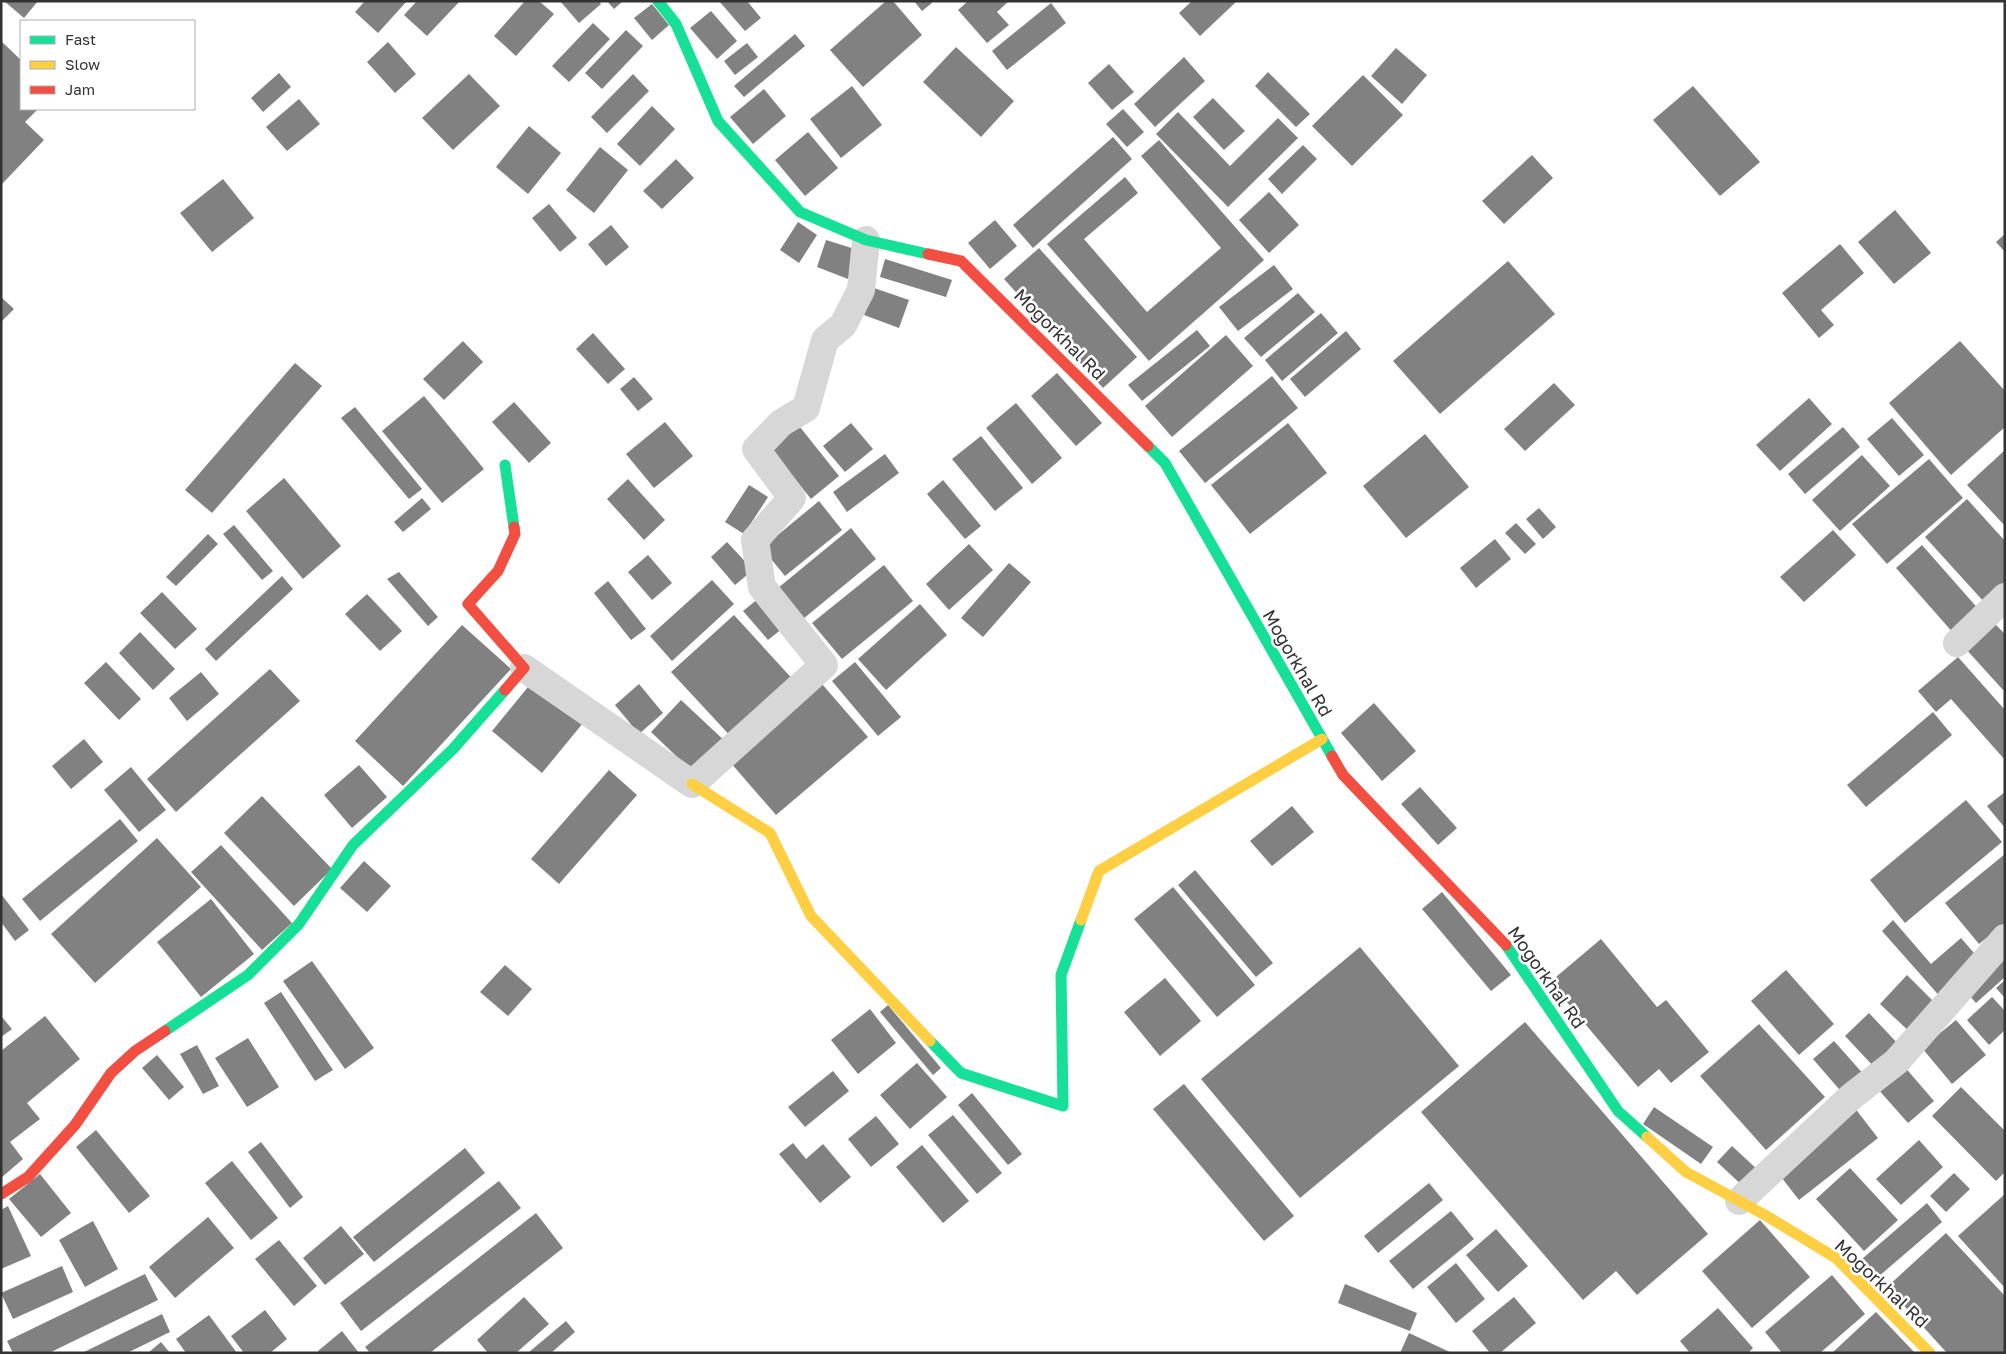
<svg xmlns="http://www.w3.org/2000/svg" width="2006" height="1354" font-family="'Golos Text',sans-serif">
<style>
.building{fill:#818181}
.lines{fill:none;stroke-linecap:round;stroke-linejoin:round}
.street{stroke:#d7d7d7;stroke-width:28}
.fast{stroke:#16e098;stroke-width:11}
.slow{stroke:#ffcf43;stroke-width:11}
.jam{stroke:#f24e42;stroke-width:11}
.labels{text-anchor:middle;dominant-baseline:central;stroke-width:5;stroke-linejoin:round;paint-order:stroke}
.street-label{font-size:18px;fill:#333;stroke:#fff}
</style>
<rect width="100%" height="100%" fill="#fff"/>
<g class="building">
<path d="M4 1H38L24 18Z"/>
<path d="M365 1H407L378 33 355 12Z"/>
<path d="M417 1H460L427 36 404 15Z"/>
<path d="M525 1H539L554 14 516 56 494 36Z"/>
<path d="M560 1H599L601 4 579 23Z"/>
<path d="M607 1H623L614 9Z"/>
<path d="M719 1H747L761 18 745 31Z"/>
<path d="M886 1H893L922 35 863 87 830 50Z"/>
<path d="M914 1H930L932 3 922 11Z"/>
<path d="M968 1H1009L997 12 1009 25 987 43 958 10Z"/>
<path d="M1192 1H1237L1200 36 1179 13Z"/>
<path d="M1051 3 1066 23 1007 70 992 51Z"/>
<path d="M652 4 669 25 652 40 634 18Z"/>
<path d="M711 11 737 41 717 59 690 28Z"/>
<path d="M593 23 610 39 569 82 552 66Z"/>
<path d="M626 30 643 46 602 89 585 73Z"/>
<path d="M795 34 805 46 744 97 734 86Z"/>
<path d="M1 41 21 60V109H38L25 122 44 140 1 185Z"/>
<path d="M388 42 416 74 395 93 367 62Z"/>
<path d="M747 43 758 57 735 75 724 61Z"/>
<path d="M956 47 1014 101 981 137 923 82Z"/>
<path d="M1396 48 1427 75 1402 104 1371 76Z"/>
<path d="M1184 57 1205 81 1155 127 1134 104Z"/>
<path d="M1109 64 1134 92 1112 110 1088 83Z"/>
<path d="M1268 72 1310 114 1296 127 1255 86Z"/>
<path d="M279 73 291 87 263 112 251 98Z"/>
<path d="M469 74 500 106 453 150 422 118Z"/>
<path d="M633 74 649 91 607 133 591 117Z"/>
<path d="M1363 75 1403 115 1352 166 1312 126Z"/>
<path d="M852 86 882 125 841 158 810 119Z"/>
<path d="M1693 86 1760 162 1720 196 1653 120Z"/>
<path d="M764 89 786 116 753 144 730 117Z"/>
<path d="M1213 98 1245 131 1224 150 1193 117Z"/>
<path d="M299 99 320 124 287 151 266 127Z"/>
<path d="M652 106 675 129 640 166 617 144Z"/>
<path d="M1123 109 1144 132 1127 147 1106 124Z"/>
<path d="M1178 112 1230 166 1278 118 1298 138 1228 207 1156 134Z"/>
<path d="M529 126 561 153 528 194 496 167Z"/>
<path d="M808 132 838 168 805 196 775 160Z"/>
<path d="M1113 137 1132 159 1033 248 1013 225Z"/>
<path d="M1159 140 1264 260 1149 361 1047 244 1125 177 1138 193 1084 239 1147 312 1221 248 1141 156Z"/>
<path d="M1303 145 1317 159 1282 194 1268 179Z"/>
<path d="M600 147 628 170 594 213 566 190Z"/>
<path d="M1532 155 1553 178 1504 224 1482 201Z"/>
<path d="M676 159 694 178 662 209 643 191Z"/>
<path d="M223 179 254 218 212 252 180 213Z"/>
<path d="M1269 192 1299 225 1269 253 1239 220Z"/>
<path d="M549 204 577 238 560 252 532 218Z"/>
<path d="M1895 210 1931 253 1894 284 1858 242Z"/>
<path d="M995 220 1017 246 990 269 968 243Z"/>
<path d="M798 222 817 235 799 263 780 250Z"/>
<path d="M611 225 629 247 606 266 588 244Z"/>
<path d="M2005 234V252L1996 242Z"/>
<path d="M826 240 858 250 848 279 817 267Z"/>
<path d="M1840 244 1864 273 1821 310 1834 325 1819 338 1782 293Z"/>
<path d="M1039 248 1137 357 1103 388 1004 279Z"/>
<path d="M885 259 952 280 946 297 880 277Z"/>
<path d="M1508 261 1555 314 1440 414 1393 361Z"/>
<path d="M1274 265 1293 289 1238 331 1219 307Z"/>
<path d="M874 288 909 300 899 328 864 315Z"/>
<path d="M1298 293 1315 312 1261 357 1244 338Z"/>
<path d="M1 297 14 309 1 322Z"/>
<path d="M1321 313 1338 333 1282 381 1265 360Z"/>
<path d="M1197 330 1210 346 1142 401 1128 385Z"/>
<path d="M1346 331 1361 349 1305 397 1290 379Z"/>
<path d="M593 333 625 369 608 384 576 349Z"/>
<path d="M1226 335 1253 366 1172 437 1145 406Z"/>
<path d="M463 341 483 362 444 400 423 379Z"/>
<path d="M1960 341 2005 391V427L1951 475 1889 403Z"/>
<path d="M295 363 322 386 212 513 185 490Z"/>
<path d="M1057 373 1102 423 1076 446 1031 396Z"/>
<path d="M1272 376 1298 408 1205 483 1179 451Z"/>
<path d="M634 377 653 399 638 411 620 389Z"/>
<path d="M1554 383 1575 405 1525 451 1504 429Z"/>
<path d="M424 396 484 469 442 503 382 431Z"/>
<path d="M1809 398 1832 424 1780 471 1756 445Z"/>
<path d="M514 402 551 443 529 463 492 422Z"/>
<path d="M1016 403 1062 458 1032 484 986 428Z"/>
<path d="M355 407 422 489 409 499 341 418Z"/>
<path d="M1892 418 1924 455 1899 476 1867 439Z"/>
<path d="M665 422 693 456 654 488 626 454Z"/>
<path d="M796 422 839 476 811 499 768 445Z"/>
<path d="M851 423 873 449 845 472 823 446Z"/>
<path d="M1288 423 1327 473 1250 534 1211 485Z"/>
<path d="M1843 427 1860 447 1805 494 1788 474Z"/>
<path d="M1425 434 1469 487 1406 538 1363 486Z"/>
<path d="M981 436 1023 488 995 511 952 459Z"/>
<path d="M2005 450V526L1967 485Z"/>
<path d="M885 454 899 473 847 512 833 492Z"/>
<path d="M1862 455 1890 486 1840 531 1812 500Z"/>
<path d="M1929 459 1963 498 1887 564 1852 524Z"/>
<path d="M284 478 341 546 303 579 246 511Z"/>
<path d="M628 479 665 520 644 540 607 499Z"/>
<path d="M943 480 981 526 965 539 927 494Z"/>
<path d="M749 485 768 497 744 534 725 522Z"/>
<path d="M422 498 431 509 403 532 394 522Z"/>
<path d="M1967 499 2005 541V585L1985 603 1925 537Z"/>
<path d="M819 501 842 530 785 576 762 548Z"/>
<path d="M1539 508 1556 527 1543 539 1526 519Z"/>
<path d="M1516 523 1536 544 1525 554 1505 533Z"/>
<path d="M234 525 273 571 262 580 223 534Z"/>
<path d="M851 528 876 559 803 619 778 588Z"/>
<path d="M1833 530 1856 555 1804 602 1780 577Z"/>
<path d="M208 534 218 544 176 586 166 577Z"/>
<path d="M1495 539 1511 559 1476 588 1460 568Z"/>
<path d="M727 542 753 570 735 585 711 557Z"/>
<path d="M969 544 993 570 949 610 926 584Z"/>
<path d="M1922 545 1981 612 1955 635 1896 568Z"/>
<path d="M648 555 672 583 652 600 628 572Z"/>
<path d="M1009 563 1031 582 983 637 961 618Z"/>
<path d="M884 565 913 601 842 659 812 623Z"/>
<path d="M399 572 438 617 428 626 387 579Z"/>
<path d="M282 576 293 589 216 661 205 649Z"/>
<path d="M712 580 734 604 672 661 650 636Z"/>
<path d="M608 581 646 629 631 640 594 593Z"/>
<path d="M162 592 197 629 175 649 140 613Z"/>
<path d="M367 594 402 631 380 651 345 614Z"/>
<path d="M759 598 783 628 768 640 743 611Z"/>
<path d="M920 604 947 635 886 690 858 659Z"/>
<path d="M734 615 797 684 735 741 671 672Z"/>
<path d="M1994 623 2005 634V689L2003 690 1965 648Z"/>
<path d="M462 625 511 669 403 786 355 741Z"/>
<path d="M140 632 175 669 153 690 119 653Z"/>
<path d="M1958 657 2005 710V760L1951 699 1936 712 1918 691Z"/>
<path d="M106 662 141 699 119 720 84 683Z"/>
<path d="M855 662 901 717 878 736 832 681Z"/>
<path d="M270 669 300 701 176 812 147 779Z"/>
<path d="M201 672 219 694 187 721 169 698Z"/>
<path d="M532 682 583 723 542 773 492 731Z"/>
<path d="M639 684 663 713 639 734 615 705Z"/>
<path d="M822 684 868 737 776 815 730 762Z"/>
<path d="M681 700 727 743 696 775 651 732Z"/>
<path d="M1374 703 1416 751 1382 781 1341 733Z"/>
<path d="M1933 712 1952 735 1866 807 1847 785Z"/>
<path d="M84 739 103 762 71 789 52 766Z"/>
<path d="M359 765 387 797 352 828 324 795Z"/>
<path d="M131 767 166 810 139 832 104 790Z"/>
<path d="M609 770 637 795 559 884 531 859Z"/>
<path d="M1420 787 1457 828 1438 845 1401 804Z"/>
<path d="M2005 792V828L1987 806Z"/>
<path d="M262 796 332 869 294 906 224 833Z"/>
<path d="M1966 800 2002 842 1905 923 1870 880Z"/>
<path d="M1292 806 1314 832 1272 866 1250 841Z"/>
<path d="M120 819 138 841 40 921 22 899Z"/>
<path d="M157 838 201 887 95 983 51 934Z"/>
<path d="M221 845 292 923 262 950 191 872Z"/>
<path d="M2005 854V923L1979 944 1945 903Z"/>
<path d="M364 861 391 886 367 912 340 888Z"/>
<path d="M1195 870 1273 963 1256 977 1178 885Z"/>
<path d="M1173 887 1255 985 1217 1017 1134 919Z"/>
<path d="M1442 892 1511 975 1491 991 1422 909Z"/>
<path d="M1 894 29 930 15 941 1 922Z"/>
<path d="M211 899 254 954 201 997 157 942Z"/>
<path d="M1893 920 1931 964 1961 938 1981 961 1943 1000 1882 931Z"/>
<path d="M1601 939 1657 1007 1666 1000 1709 1052 1671 1083 1659 1069 1638 1087 1550 982Z"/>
<path d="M1360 947 1459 1066 1300 1198 1201 1079Z"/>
<path d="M2000 954 2005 959V977L1976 1003 1963 988Z"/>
<path d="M312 961 374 1048 345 1069 283 981Z"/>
<path d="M505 965 532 989 508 1016 480 992Z"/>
<path d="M1786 970 1834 1024 1799 1055 1751 1001Z"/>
<path d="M1907 975 1940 1008 1913 1035 1880 1004Z"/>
<path d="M1165 978 1201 1021 1160 1056 1124 1012Z"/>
<path d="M2005 980V998L1996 988Z"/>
<path d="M281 992 333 1070 315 1081 264 1003Z"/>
<path d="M1992 997 2005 1011V1030L1989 1045 1967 1020Z"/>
<path d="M888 1005 941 1068 933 1075 880 1012Z"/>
<path d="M870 1009 896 1043 858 1074 831 1040Z"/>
<path d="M1869 1013 1900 1046 1876 1069 1845 1036Z"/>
<path d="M1 1016 12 1029 1 1037Z"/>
<path d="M45 1016 80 1059 27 1103 40 1119 10 1142 23 1159 1 1178V1051Z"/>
<path d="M1956 1020 1986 1055 1952 1084 1922 1048Z"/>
<path d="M1525 1022 1708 1234 1637 1295 1616 1271 1583 1300 1421 1112Z"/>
<path d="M1759 1024 1825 1097 1766 1150 1700 1076Z"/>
<path d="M248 1038 279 1087 247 1107 215 1058Z"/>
<path d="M1834 1041 1866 1077 1845 1096 1813 1059Z"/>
<path d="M197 1045 219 1086 203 1094 180 1054Z"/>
<path d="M157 1055 184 1087 169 1100 142 1068Z"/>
<path d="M917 1063 947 1097 910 1129 880 1095Z"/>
<path d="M1903 1065 1934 1101 1908 1123 1877 1088Z"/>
<path d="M833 1071 849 1091 805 1127 788 1107Z"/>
<path d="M1184 1084 1294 1216 1264 1241 1153 1109Z"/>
<path d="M1961 1087 2005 1131V1172L1996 1181 1932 1116Z"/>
<path d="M972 1093 1022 1154 1008 1165 958 1105Z"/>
<path d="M1654 1107 1713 1147 1701 1164 1643 1124Z"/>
<path d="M1854 1107 1878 1138 1799 1200 1775 1169Z"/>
<path d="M953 1115 1002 1173 977 1194 928 1135Z"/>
<path d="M876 1116 899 1144 871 1167 848 1139Z"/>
<path d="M96 1130 150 1196 129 1213 76 1147Z"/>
<path d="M1919 1140 1943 1167 1901 1205 1876 1179Z"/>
<path d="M261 1142 303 1197 290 1208 248 1152Z"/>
<path d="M793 1143 806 1159 823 1144 851 1177 820 1203 779 1154Z"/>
<path d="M922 1145 969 1201 943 1223 896 1167Z"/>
<path d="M1732 1146 1759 1171 1744 1187 1717 1162Z"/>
<path d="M465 1148 485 1173 374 1262 353 1237Z"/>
<path d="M232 1161 278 1218 251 1240 205 1183Z"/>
<path d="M1850 1168 1898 1220 1864 1251 1816 1199Z"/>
<path d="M1954 1173 1970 1189 1946 1212 1930 1196Z"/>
<path d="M40 1174 71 1213 41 1237 9 1199Z"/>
<path d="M499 1181 521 1208 361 1331 340 1303Z"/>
<path d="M1429 1183 1443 1200 1378 1253 1364 1236Z"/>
<path d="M2005 1194V1288L1958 1236Z"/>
<path d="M1927 1203 1942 1222 1878 1277 1862 1259Z"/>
<path d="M8 1206 31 1256 1 1269V1210Z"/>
<path d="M1451 1211 1474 1239 1413 1289 1389 1261Z"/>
<path d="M536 1213 563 1248 430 1353H370L365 1347Z"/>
<path d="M208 1217 234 1248 175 1298 149 1267Z"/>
<path d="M1760 1220 1810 1277 1752 1328 1702 1271Z"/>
<path d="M93 1221 118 1269 85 1287 59 1240Z"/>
<path d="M341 1226 364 1254 325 1285 303 1258Z"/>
<path d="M1496 1229 1528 1266 1498 1292 1466 1255Z"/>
<path d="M1946 1233 2005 1296V1353H1947L1887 1287Z"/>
<path d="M279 1240 317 1286 294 1306 255 1259Z"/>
<path d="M1456 1263 1485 1299 1456 1323 1427 1287Z"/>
<path d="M62 1266 73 1292 13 1319 1 1293Z"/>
<path d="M145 1274 158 1300 49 1353H13L7 1341Z"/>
<path d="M1832 1275 1865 1314 1820 1353H1782L1765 1332Z"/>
<path d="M1345 1284 1417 1313 1410 1331 1338 1303Z"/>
<path d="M524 1297 549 1324 516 1353H488L477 1340Z"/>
<path d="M1514 1297 1536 1323 1500 1353H1490L1472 1331Z"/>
<path d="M1718 1308 1753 1348 1748 1353H1690L1680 1341Z"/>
<path d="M265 1310 287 1339 270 1353H244L231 1336Z"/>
<path d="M1876 1312 1915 1353H1832Z"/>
<path d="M162 1314 170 1332 127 1353H82Z"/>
<path d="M209 1315 237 1353H186L176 1339Z"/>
<path d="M566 1321 575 1332 551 1353H528Z"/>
<path d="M342 1331 359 1353H319L318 1351Z"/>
<path d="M1409 1333 1452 1353H1400Z"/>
<path d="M161 1342 170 1353H148Z"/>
</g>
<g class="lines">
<g class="street">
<path d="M1957 643 2005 597"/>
<path d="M524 668 692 784 824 665 762 587 755 540 792 498 756 449 781 423 806 408 825 340 843 325 861 290 866 240"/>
<path d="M1739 1201 1852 1096 1896 1062 2005 938"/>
</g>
<g class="fast">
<path d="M658 1 676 24 718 121 800 212 866 240 928 254"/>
<path d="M1148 446 1165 463 1332 756"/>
<path d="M505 465 514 527"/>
<path d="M1506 945 1618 1111 1647 1137"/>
<path d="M165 1031 248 975 299 924 353 845 453 749 505 690"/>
<path d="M930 1041 961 1073 1063 1106 1061 975 1081 920"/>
</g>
<g class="slow">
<path d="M692 784 770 833 811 916 930 1041"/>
<path d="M1081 920 1099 871 1322 739"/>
<path d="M1647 1137 1686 1172 1765 1215 1836 1258 1930 1353"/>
</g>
<g class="jam">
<path d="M928 254 961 261 1148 446"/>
<path d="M505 690 524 668 468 604 498 571 515 534 514 527"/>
<path d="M1332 756 1343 775 1506 945"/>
<path d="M1 1194 28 1177 75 1125 111 1073 135 1051 165 1031"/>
</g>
</g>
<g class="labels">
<g class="street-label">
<text transform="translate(1060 334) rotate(45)">Mogorkhal Rd</text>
<text transform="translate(1298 663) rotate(60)">Mogorkhal Rd</text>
<text transform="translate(1547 977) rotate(55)">Mogorkhal Rd</text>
<text transform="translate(1882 1283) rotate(43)">Mogorkhal Rd</text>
</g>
</g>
<rect width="2006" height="1354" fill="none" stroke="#333333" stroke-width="5"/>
<rect x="20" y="20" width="175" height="90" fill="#ffffff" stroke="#adadad"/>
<rect x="30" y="36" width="25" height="8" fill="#16e098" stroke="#adadad"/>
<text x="65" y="45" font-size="15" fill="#333333">Fast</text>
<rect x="30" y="61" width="25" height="8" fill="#ffcf43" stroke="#adadad"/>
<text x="65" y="70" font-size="15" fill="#333333">Slow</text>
<rect x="30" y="86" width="25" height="8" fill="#f24e42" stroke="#adadad"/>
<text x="65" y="95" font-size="15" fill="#333333">Jam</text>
</svg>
